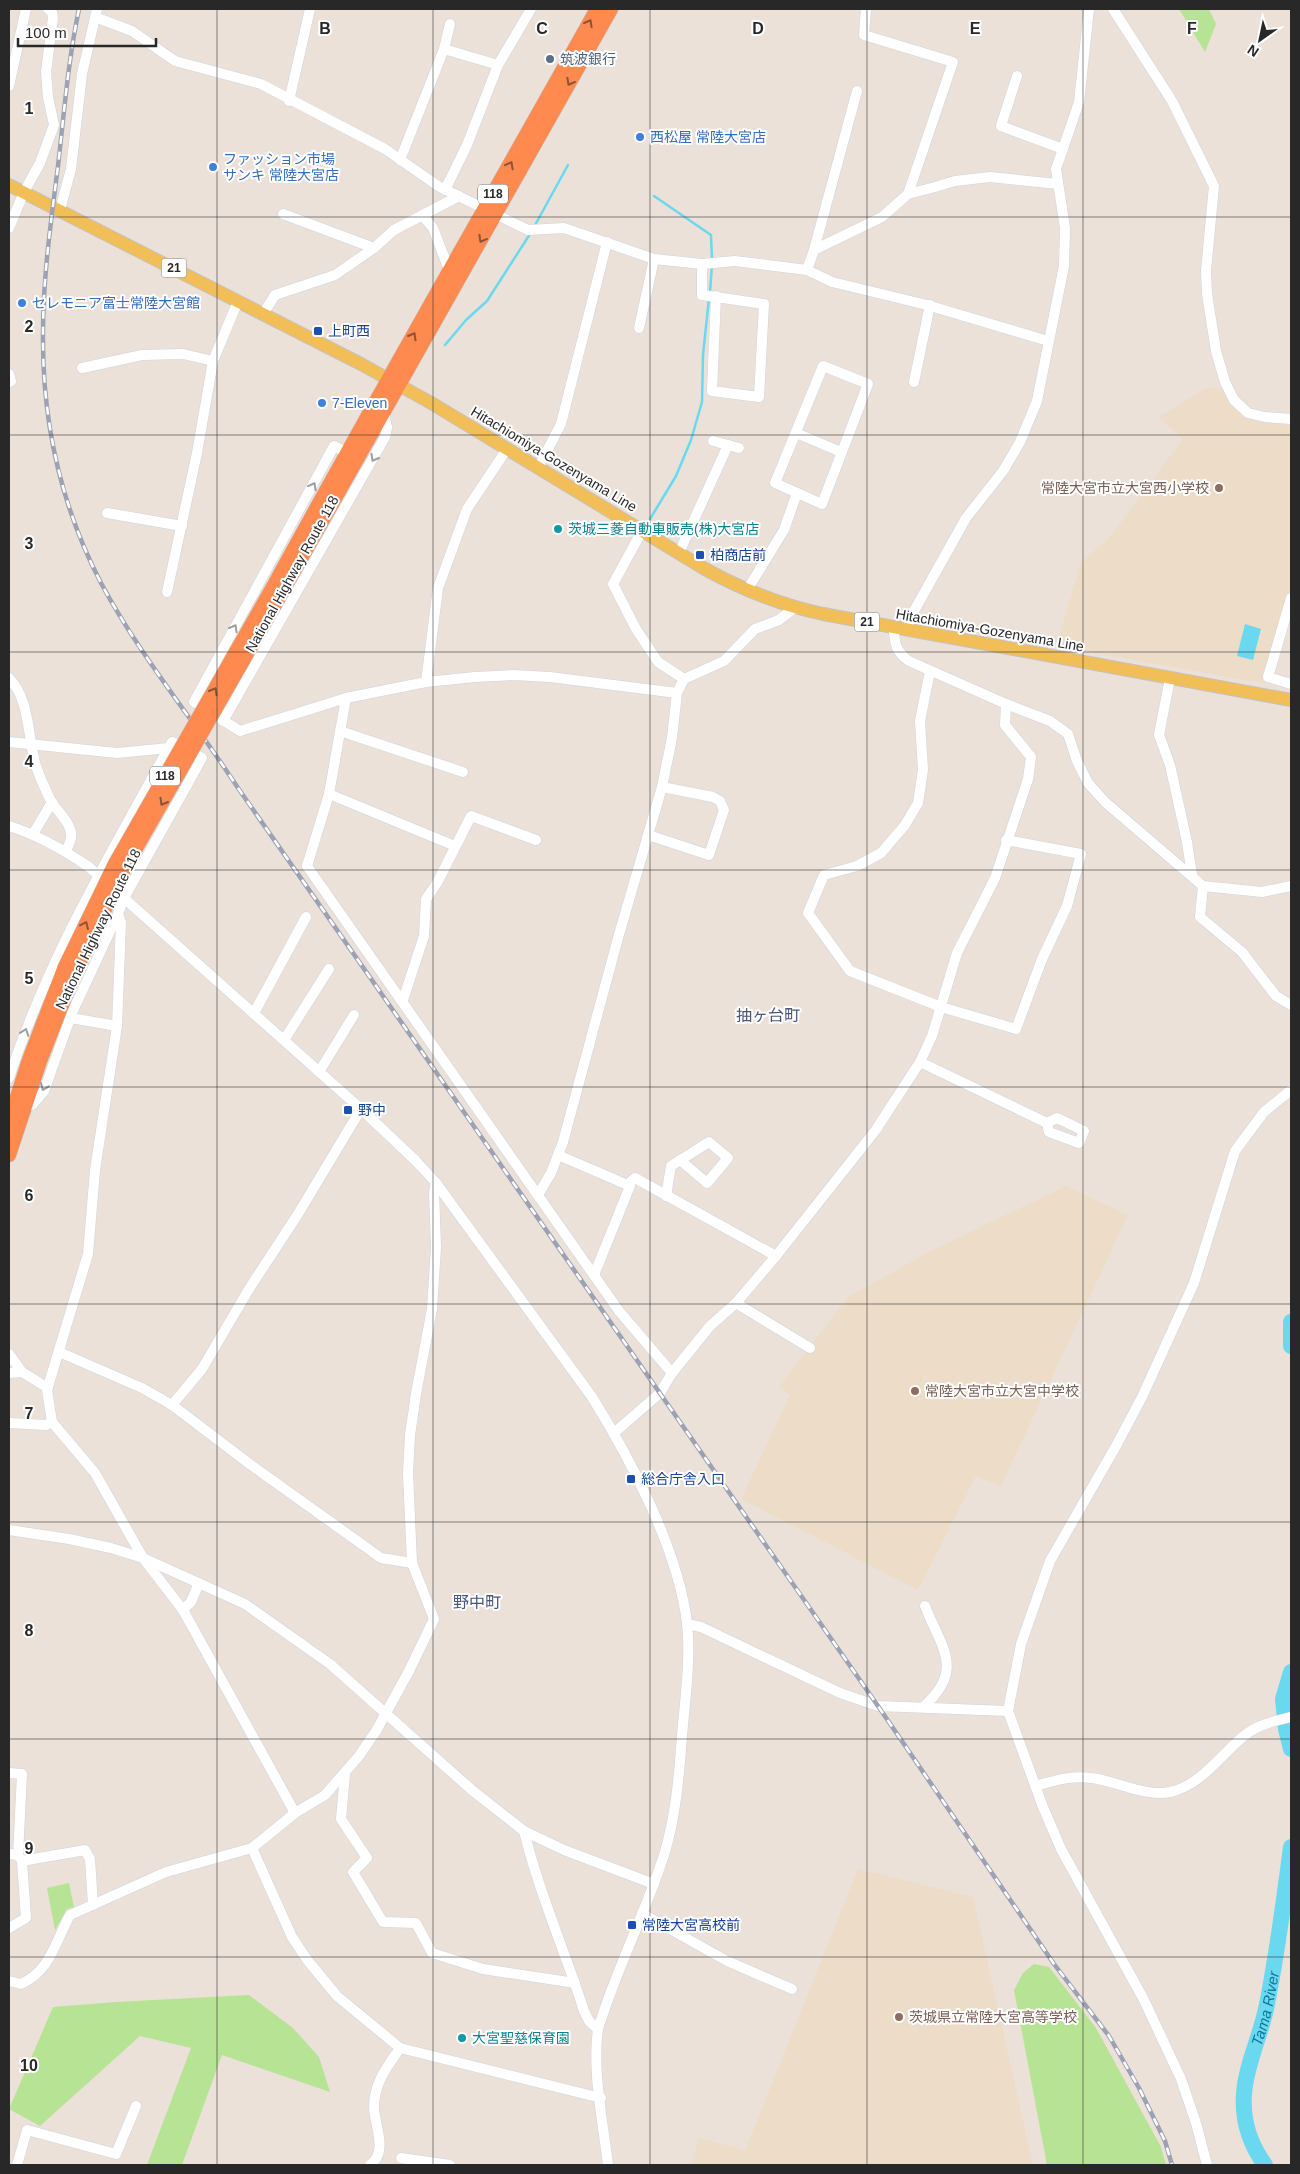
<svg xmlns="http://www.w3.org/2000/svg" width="1300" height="2174" font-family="Arial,'Noto Sans JP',sans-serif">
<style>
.education{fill:#edddc8}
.green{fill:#b7e394}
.water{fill:#6ad9ef}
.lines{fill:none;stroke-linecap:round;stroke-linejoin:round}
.stream{stroke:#6ad9ef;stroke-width:2.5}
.river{stroke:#6ad9ef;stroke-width:16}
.minor-casing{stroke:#ced4e1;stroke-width:11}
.major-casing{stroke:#c3c3c3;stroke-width:14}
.highway-casing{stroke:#c3c3c3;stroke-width:15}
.minor{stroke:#fff;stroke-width:10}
.major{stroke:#f1be58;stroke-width:12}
.highway{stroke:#ff8a50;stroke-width:14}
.rail-casing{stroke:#9ca2b3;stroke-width:4.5}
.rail{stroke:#fff;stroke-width:2.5;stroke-dasharray:8;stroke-linecap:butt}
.highway-bridge-casing{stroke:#c3c3c3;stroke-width:15;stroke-linecap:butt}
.highway-bridge{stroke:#ff8a50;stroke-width:14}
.oneway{stroke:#89543a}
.oneway2{stroke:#9e9e9e}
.grid{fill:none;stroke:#282828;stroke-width:1;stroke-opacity:0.55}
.service-dot{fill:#5c6f8a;stroke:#fff;stroke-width:2}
.shop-dot{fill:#3f7fe0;stroke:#fff;stroke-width:2}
.transit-dot{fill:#1a4fb4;stroke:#fff;stroke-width:2}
.education-dot{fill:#8d6e63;stroke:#fff;stroke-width:2}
.culture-dot{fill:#0f9aa8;stroke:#fff;stroke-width:2}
.labels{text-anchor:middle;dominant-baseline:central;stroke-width:4;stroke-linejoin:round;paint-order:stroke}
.shield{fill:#fff;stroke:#686868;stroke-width:1}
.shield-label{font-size:12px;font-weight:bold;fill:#282828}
.service-label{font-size:14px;fill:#4e5e75;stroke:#fff;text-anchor:start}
.shop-label{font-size:14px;fill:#366cbe;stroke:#fff;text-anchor:start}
.transit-label{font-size:14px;fill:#164399;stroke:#fff;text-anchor:start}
.street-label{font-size:14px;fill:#282828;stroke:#fff}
.education-label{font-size:14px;fill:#785e54;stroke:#fff;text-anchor:start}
.culture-label{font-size:14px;fill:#0d838f;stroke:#fff;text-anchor:start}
.water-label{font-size:15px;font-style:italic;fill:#0c7698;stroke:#fff}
.quarter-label{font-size:16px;fill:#485679;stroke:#fff}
.grid-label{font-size:16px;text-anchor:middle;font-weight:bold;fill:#282828;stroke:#fff;stroke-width:4;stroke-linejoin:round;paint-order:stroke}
</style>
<rect width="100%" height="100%" fill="#ebe1d9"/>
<g class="education">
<path d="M1209 387 1224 389 1231 403 1242 415 1259 422 1291 425V588L1287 596 1262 683 1056 646 1081 562 1109 538 1183 439 1158 417Z"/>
<path d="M1066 1186 1128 1215 1001 1486 976 1476 918 1590 741 1499 790 1395 779 1387 848 1297 931 1251Z"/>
<path d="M858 1869 973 1897 1033 2165H691L699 2138 745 2150Z"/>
</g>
<g class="green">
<path d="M1179 9H1209L1216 24 1205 52Z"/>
<path d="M69 1883 74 1907 67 1909 55 1930 47 1888Z"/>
<path d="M1034 1964 1049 1967 1096 2028 1161 2147 1166 2165H1047L1014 1990 1023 1973Z"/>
<path d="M249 1995 293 2028 319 2057 330 2092 222 2055 182 2165H147L191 2048 140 2036 40 2126 9 2109 53 2007 116 2002Z"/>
</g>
<path class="water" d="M1245 624 1261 629 1253 660 1237 656Z"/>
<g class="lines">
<g class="stream">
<path d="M654 196 711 235 712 260"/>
<path d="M534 227 568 165"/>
<path d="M710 292 712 265"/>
<path d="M445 345 466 320 487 301 530 234"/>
<path d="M650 519 676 476 691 440 702 402 703 355 709 298"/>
</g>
<g class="river">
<path d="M1291 1322V1346"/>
<path d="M1291 1672 1283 1699 1286 1729 1291 1749"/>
<path id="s1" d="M1265 2165C1249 2143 1242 2121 1244 2094 1246 2065 1260 2037 1266 2009 1277 1956 1284 1901 1291 1847"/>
</g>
<defs>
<g id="minor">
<path d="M866 9 864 35 953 62 908 194"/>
<path d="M1113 9 1172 101 1214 186 1206 271 1207 294 1216 351 1225 382 1234 400 1248 413 1265 417 1291 419"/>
<path d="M95 17 132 31 175 61 261 84 385 149 438 186 528 230 564 228 654 259 702 264 735 261 807 270 832 282 927 305 1048 341"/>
<path d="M444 49 498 65"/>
<path d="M1017 76 1001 126 1063 149"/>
<path d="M9 86 26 9"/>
<path d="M289 101 310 9"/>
<path d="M400 160 444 49 450 24"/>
<path d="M445 190 467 145 498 65 531 9"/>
<path d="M60 210 71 169 82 74 97 9"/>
<path d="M283 214 374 248"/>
<path d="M422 215 433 228 450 272"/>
<path d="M9 228 24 192 40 163 54 125 48 97 46 72 53 18 52 12 48 9"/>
<path d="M814 250 857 91"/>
<path d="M702 264V295L764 304 759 397 712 391 716 296"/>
<path d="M807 270 814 250 882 217 908 194 935 187 955 181 990 177 1058 184"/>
<path d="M263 314 275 295 335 275 374 248 394 230 459 196"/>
<path d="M639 328 654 259"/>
<path d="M823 366 868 384 822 504 775 483Z"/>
<path d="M82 368 142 355 183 354 213 361"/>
<path d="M9 374 11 381 9 382"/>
<path d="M914 382 930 305"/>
<path d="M796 433 841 452"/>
<path d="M713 441 739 448"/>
<path d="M346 452 334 446 194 702 240 731 346 698 426 682 475 677 513 675 550 677 677 693"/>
<path d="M538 468 561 424 607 242"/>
<path d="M107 513 182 526"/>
<path d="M642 531 613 584 636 629 658 662 684 679"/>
<path d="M679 553 728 445"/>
<path d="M747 590 784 530 797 493"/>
<path d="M167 592 197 453 213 361 238 301"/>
<path d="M1291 598 1268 677 1291 684"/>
<path d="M894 627C894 643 896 652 909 661L1006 704 1050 721 1068 734 1077 761 1088 783 1105 802 1203 886 1262 892 1291 886"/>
<path d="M906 630 914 611 966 518 1003 471 1020 442 1037 401 1064 266 1065 228 1056 169 1079 102 1089 9"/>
<path d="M930 671 920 721 923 770 918 803 905 825 881 853 857 866 824 875 808 913 850 971 941 1007 1016 1029 1042 959 1067 906 1081 854 1006 840"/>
<path d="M9 678C31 700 27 740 37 769 41 780 46 791 51 801 57 811 73 825 71 837 71 842 67 847 66 852"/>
<path d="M1170 678 1159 735 1170 765 1187 842 1192 875"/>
<path d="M426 682 438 588 467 509 507 449"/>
<path d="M346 698 329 794 307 866 619 1311 672 1373"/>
<path d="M223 721 385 437 387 427 384 413"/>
<path d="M340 731 463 772"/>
<path d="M9 742 117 753 169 748"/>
<path d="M329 794 455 846"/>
<path d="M9 826C38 835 64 850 89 867L361 1109 416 1161 436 1183 592 1397C631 1460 678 1549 687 1623 691 1659 685 1699 682 1736 679 1776 676 1816 664 1855 645 1914 616 1970 598 2029 592 2071 603 2122 608 2165"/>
<path d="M33 834 52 802"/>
<path d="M648 835 709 855 724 810 720 801 713 797 662 787"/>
<path d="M1203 886 1200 917 1242 952 1276 996 1291 1005"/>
<path d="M403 1000 424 936 426 899 437 883 471 816 536 840"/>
<path d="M254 1013 306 917"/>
<path d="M71 1018 117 1026"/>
<path d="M284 1040 329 969"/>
<path d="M920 1062 1047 1123 1049 1132 1079 1143 1084 1131 1057 1118 1047 1123"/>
<path d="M319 1072 354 1015"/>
<path d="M9 1078C49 956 111 853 172 742L202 758 124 898 118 914 121 922 117 1026 95 1170 88 1254 47 1390 52 1422 95 1473 143 1558 183 1610 295 1813"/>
<path d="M26 1104 32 1105 44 1091 72 1013 118 914"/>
<path d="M558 1155 630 1186 594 1275"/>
<path d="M627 1185 635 1178 776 1256"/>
<path d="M538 1195 551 1173 563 1142 618 938 662 787 672 738 677 693 684 679 724 661 755 629 779 620 794 608"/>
<path d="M666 1196 671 1166 709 1142 728 1158 707 1183 680 1160"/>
<path d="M736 1303 810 1348"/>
<path d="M59 1352 142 1388 172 1405 251 1465 381 1558 412 1563"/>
<path d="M9 1354 22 1372 48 1388"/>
<path d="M9 1373 22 1372"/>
<path d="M172 1405 202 1369 249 1289 298 1214 361 1109"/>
<path d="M9 1423 46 1425 52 1422"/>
<path d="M614 1433 660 1393 672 1373 710 1326 736 1303 776 1256 875 1131 920 1062 932 1036 957 953 995 878 1028 779 1031 757 1005 725 1006 704"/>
<path d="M9 1530 69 1539 111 1548 143 1558 245 1604 330 1664 473 1791 524 1831 564 1850 654 1884"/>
<path d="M183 1610 191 1602 199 1583"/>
<path d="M687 1624 701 1627 840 1693 878 1706 1008 1711"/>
<path d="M923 1707C965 1670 942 1649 925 1606"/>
<path d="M9 1773 22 1774 18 1855"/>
<path d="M345 1774 341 1819 367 1858 353 1872 383 1922 416 1923 432 1953 483 1969 575 1983"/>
<path d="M1035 1786C1054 1781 1072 1775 1091 1778 1117 1781 1144 1797 1170 1792 1202 1785 1221 1754 1245 1735 1259 1724 1275 1721 1291 1717"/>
<path d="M524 1831C539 1893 565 1951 584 2011L589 2021 598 2029"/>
<path d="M252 1848 292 1937 308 1961 337 1996 400 2048 601 2098"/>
<path d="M9 1854 18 1855 22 1861 85 1850 90 1859 93 1905"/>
<path d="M643 1914 727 1961 792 1989"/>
<path d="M9 1928 26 1918 22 1861"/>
<path d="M9 1981 21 1984C51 1970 55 1942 70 1915L166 1872 252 1848 295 1813 325 1795 359 1756 376 1731 409 1671 434 1619 412 1563 408 1473 410 1435 416 1394 432 1309 436 1247 434 1192 436 1183"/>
<path d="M401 2158 450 2165"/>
<path d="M17 2165 27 2130 116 2154 136 2106"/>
<path d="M370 2165C389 2152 374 2125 374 2107 374 2083 387 2067 400 2048"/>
<path d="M1207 2165 1196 2123 1181 2079 1144 2000 1061 1849 1043 1807 1008 1711 1021 1644 1050 1561 1116 1446 1142 1397 1194 1283 1235 1151 1264 1112 1291 1090"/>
</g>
<path id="major" d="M9 185 361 364 433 404 705 569C743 590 781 605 823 614L1291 700"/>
<g id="highway">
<path d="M273 587C379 393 489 202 597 9"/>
<path d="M282 592 611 9"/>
<path d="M9 1122 29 1060 64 969"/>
<path d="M9 1155 40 1061 74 974"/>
</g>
</defs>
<use href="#minor" class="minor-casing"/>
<use href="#major" class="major-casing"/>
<use href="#highway" class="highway-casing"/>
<use href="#minor" class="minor"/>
<use href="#major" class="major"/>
<use href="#highway" class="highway"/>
<defs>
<path id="rail" d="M79 9C68 61 64 114 58 166 51 221 43 277 43 333 42 420 61 506 101 583 140 656 193 719 238 788L878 1706 1054 1964 1109 2036 1139 2088 1165 2141 1172 2165"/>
</defs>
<use href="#rail" class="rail-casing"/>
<use href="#rail" class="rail"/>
<defs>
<g id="highway-bridge">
<path d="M64 969 115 864 273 587"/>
<path d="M74 974 124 869 282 592"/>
</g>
</defs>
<use href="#highway-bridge" class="highway-bridge-casing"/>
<use href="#highway-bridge" class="highway-bridge"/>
</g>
<defs><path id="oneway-chevron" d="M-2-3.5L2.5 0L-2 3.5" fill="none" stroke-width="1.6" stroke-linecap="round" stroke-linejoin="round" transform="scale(1.25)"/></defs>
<g class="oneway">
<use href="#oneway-chevron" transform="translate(589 23) rotate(-61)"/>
<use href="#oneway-chevron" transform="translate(570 82) rotate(119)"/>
<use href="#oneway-chevron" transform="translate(510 165) rotate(-61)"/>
<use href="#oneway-chevron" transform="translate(482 239) rotate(119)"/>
<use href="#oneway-chevron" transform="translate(413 336) rotate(-60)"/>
<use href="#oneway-chevron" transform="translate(214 691) rotate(-60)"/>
<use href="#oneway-chevron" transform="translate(163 802) rotate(120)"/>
<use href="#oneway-chevron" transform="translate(85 925) rotate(-65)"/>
</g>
<g class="oneway2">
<use href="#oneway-chevron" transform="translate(374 458) rotate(120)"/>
<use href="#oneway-chevron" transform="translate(313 486) rotate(-61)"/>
<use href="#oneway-chevron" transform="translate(234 628) rotate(-61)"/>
<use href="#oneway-chevron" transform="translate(25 1032) rotate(-70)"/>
<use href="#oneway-chevron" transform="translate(44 1087) rotate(113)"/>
</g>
<path class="grid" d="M217 9V2165M433 9V2165M650 9V2165M867 9V2165M1083 9V2165M9 217H1291M9 435H1291M9 652H1291M9 870H1291M9 1087H1291M9 1304H1291M9 1522H1291M9 1739H1291M9 1957H1291"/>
<circle class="service-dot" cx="550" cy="59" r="5"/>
<g class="shop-dot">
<circle cx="640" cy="137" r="5"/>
<circle cx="213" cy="167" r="5"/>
<circle cx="22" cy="303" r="5"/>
<circle cx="322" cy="403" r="5"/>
</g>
<g class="transit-dot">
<rect x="313" y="326" width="10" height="10" rx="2.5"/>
<rect x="695" y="550" width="10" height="10" rx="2.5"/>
<rect x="343" y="1105" width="10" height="10" rx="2.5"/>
<rect x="626" y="1474" width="10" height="10" rx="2.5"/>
<rect x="627" y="1920" width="10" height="10" rx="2.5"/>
</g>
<g class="education-dot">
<circle cx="1219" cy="488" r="5"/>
<circle cx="915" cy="1391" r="5"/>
<circle cx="899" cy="2017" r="5"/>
</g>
<g class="culture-dot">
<circle cx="558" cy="529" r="5"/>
<circle cx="462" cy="2038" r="5"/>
</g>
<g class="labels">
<g class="shield">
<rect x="478" y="184.5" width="30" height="19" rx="4"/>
<rect x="161.5" y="258.5" width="25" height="19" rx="4"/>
<rect x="854.5" y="612.5" width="25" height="19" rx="4"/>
<rect x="150" y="766.5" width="30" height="19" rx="4"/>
</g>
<g class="shield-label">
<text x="493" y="194">118</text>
<text x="174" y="268">21</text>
<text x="867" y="622">21</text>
<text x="165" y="776">118</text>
</g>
<g class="service-label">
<text x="560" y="59">筑波銀行</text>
</g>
<g class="shop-label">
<text x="650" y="137">西松屋 常陸大宮店</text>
<text x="223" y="159">ファッション市場<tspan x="223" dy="16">サンキ 常陸大宮店</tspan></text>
<text x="32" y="303">セレモニア富士常陸大宮館</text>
<text x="332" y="403">7-Eleven</text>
</g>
<g class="transit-label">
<text x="328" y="331">上町西</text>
<text x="710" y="555">柏商店前</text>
<text x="358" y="1110">野中</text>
<text x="641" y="1479">総合庁舎入口</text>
<text x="642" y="1925">常陸大宮高校前</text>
</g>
<g class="street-label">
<text transform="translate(554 459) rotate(31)">Hitachiomiya-Gozenyama Line</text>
<text transform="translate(292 574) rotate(-61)">National Highway Route 118</text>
<text transform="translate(990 630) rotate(10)">Hitachiomiya-Gozenyama Line</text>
<text transform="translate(98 929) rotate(-64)">National Highway Route 118</text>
</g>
<g class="education-label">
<text x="1209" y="488" text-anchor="end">常陸大宮市立大宮西小学校</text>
<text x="925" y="1391">常陸大宮市立大宮中学校</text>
<text x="909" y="2017">茨城県立常陸大宮高等学校</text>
</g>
<g class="culture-label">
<text x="568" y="529">茨城三菱自動車販売(株)大宮店</text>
<text x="472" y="2038">大宮聖慈保育園</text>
</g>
<g class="water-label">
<text stroke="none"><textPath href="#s1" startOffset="164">Tama River</textPath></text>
</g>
<g class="quarter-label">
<text x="768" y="1015">抽ヶ台町</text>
<text x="477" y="1602">野中町</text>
</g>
</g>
<g class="grid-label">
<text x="325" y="34">B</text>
<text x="542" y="34">C</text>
<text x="758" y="34">D</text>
<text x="975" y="34">E</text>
<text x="1192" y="34">F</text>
<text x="29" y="114">1</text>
<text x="29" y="332">2</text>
<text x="29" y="549">3</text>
<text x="29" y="767">4</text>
<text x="29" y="984">5</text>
<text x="29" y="1201">6</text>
<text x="29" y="1419">7</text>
<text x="29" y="1636">8</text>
<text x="29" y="1854">9</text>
<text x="29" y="2071">10</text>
</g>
<rect width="1300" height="2174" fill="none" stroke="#282828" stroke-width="20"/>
<g transform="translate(1260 40) rotate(213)" stroke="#ffffff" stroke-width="4" paint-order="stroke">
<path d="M0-4L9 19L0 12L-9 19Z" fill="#282828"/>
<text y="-8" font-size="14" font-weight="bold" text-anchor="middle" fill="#282828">N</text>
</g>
<path d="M18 38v8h138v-8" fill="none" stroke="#282828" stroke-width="2.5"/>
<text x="25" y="38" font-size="15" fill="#282828" stroke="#ffffff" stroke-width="4" paint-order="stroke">100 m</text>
</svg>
